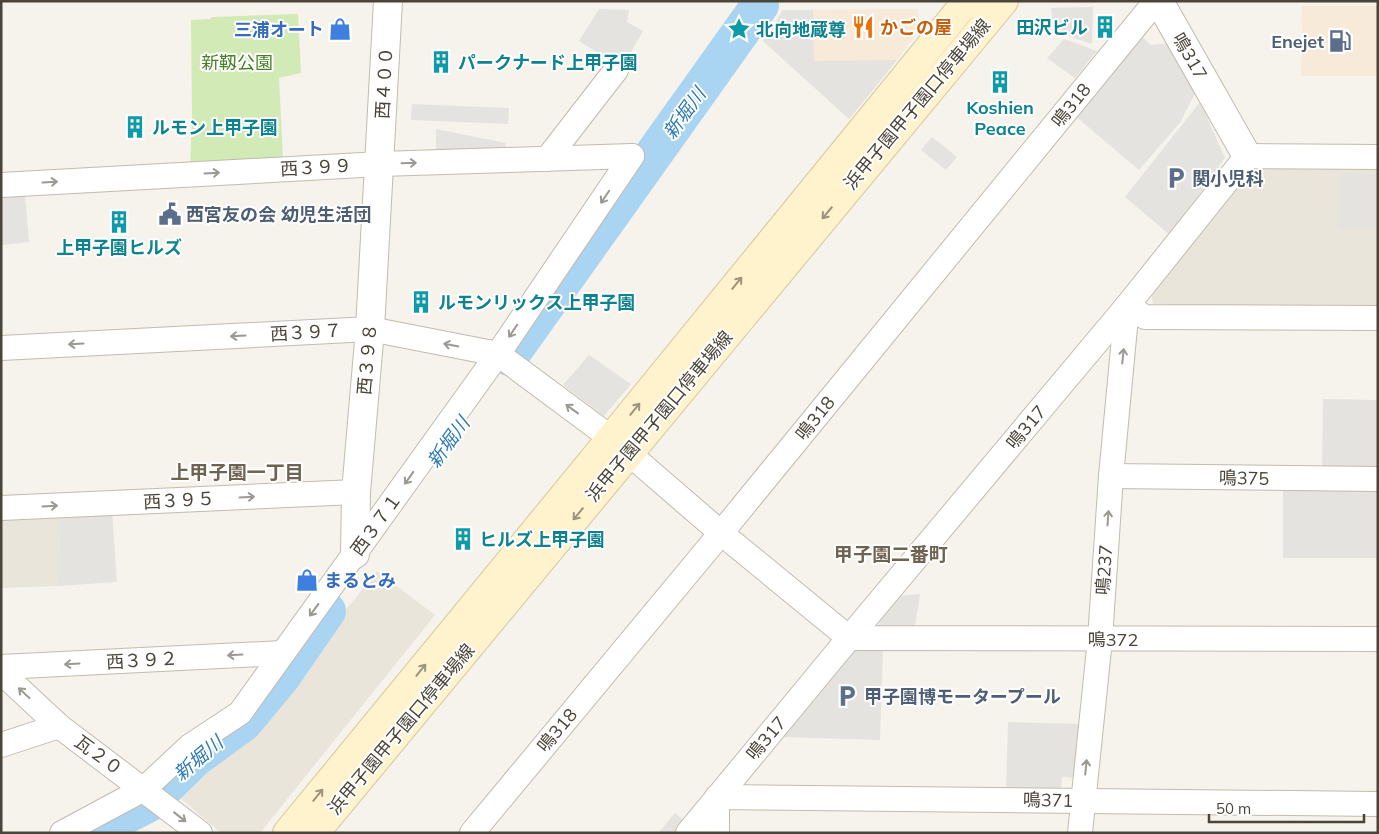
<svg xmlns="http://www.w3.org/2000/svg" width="1379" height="834" font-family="Mulish,'Noto Sans JP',sans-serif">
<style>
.residential{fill:#eae5da}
.commercial{fill:#f7ead8}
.green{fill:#d2eab5}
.parking{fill:#e5e3e0}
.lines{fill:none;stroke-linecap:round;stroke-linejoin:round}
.river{stroke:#a9d4f2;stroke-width:38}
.minor-casing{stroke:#c2bbae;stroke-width:26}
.tertiary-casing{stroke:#c2bbae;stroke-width:30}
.secondary-casing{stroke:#d6c79b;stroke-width:30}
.minor{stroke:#fff;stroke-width:24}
.tertiary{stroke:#fff;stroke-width:28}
.secondary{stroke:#fff3cd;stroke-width:28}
.oneway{stroke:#9c9892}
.oneway2{stroke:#9c937c}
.labels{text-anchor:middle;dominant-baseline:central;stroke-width:4;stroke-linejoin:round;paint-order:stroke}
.food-label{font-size:18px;font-weight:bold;fill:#c56008;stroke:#fff;text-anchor:start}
.culture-label{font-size:18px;font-weight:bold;fill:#0d838f;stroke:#fff;text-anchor:start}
.shop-label{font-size:18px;font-weight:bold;fill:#366cbe;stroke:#fff;text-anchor:end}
.service-label{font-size:18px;font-weight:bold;fill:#4e5e75;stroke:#fff;text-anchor:start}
.street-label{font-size:18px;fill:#4b4439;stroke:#fff}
.park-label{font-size:18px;fill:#4a7f2a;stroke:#fff}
.water-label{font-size:19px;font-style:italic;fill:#2e7ab2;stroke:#fff}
.neighbourhood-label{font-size:19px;font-weight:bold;fill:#6e6250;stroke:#fff}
</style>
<rect width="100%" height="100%" fill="#f6f3ec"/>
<g class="residential">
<path d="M1262 163 1378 164V307L1153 304 1151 293 1253 169Z"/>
<path d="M59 511 58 586 1 588V517Z"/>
<path d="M377 571 435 615 260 833H221L178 796 205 759 229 755Z"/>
</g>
<g class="commercial">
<path d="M1302 6H1378V76H1301Z"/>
<path d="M918 9 920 29 897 60 849 119 763 41 783 10Z"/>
</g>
<path class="green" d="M298 14 301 73 279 78 283 159 190 167 192 117 191 20 211 19V17Z"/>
<g class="parking">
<path d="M1093 7 1092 44 1065 35 1053 25 1051 8Z"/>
<path d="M599 9 629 10 627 22 643 31 622 68 579 41Z"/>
<path d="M783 10H813L814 61 897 60 849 119 763 41Z"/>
<path d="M1138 33 1151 45 1170 43 1196 91 1181 121 1139 170 1073 114Z"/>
<path d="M1064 39 1097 51 1075 78 1047 58Z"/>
<path d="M1200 102 1225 158 1170 235 1125 197Z"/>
<path d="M412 104 509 108 508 124 411 120Z"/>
<path d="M436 129 506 143 505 151 436 153Z"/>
<path d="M932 137 957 157 946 170 921 150Z"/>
<path d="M1340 173 1378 174V229H1339Z"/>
<path d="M25 195 29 242 1 245V197Z"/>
<path d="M589 355 631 384 604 416 563 385Z"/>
<path d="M1323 399 1378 400V469L1322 468Z"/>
<rect x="1283" y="487" width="95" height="71"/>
<path d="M59 511H112L117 582 58 586Z"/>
<path d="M920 594 915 626 879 629 880 614 897 596Z"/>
<path d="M859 649 883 651 880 740 782 737 851 652Z"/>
<path d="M1008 722 1079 724 1077 778 1062 777 1061 790 1006 788Z"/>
<path d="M675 813 688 824 681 833H658Z"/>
</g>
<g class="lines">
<g class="river">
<path d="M509 357 760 5"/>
<path d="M91 833 149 803 195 758 243 723 282 676 327 611"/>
</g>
<defs>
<g id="minor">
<path d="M547 159 616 70"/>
<path d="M1 185 380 164 632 156"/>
<path d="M1 348 370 329 498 354 611 438 721 533 849 638 1378 639"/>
<path d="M1111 476 1378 479"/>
<path d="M1 508 356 492"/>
<path d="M1 667 283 653"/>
<path d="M1 672 59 726 200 833"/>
<path d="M1 745 59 726"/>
<path d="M62 833 144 789 190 746 240 713 498 354 632 156"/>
<path d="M472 833 721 533 1156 1"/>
<path d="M688 833 849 638 1127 306 1247 156 1378 157"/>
<path d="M717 833V797L1378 804"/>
<path d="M1080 833 1100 639 1111 476 1127 306 1145 317 1378 318"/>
</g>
<g id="tertiary">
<path d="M1159 1 1247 156"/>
<path d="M355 554 356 492 370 329 388 1"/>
</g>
<g id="secondary">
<path d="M287 833 611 438 962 7 971 1"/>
<path d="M315 833 1004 1"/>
</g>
</defs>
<use href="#minor" class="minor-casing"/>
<use href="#tertiary" class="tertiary-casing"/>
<use href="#secondary" class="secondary-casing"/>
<use href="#minor" class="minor"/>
<use href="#tertiary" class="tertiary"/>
<use href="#secondary" class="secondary"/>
</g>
<defs><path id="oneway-shaft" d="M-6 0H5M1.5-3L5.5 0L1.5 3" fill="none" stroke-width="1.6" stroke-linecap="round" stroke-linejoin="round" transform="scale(1.25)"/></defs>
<g class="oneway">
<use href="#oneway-shaft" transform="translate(409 163) rotate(-2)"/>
<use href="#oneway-shaft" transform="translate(212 173) rotate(-3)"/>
<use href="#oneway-shaft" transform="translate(50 182) rotate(-3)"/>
<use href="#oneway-shaft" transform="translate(605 197) rotate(124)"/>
<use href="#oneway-shaft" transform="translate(513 331) rotate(124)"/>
<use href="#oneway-shaft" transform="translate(238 336) rotate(177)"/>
<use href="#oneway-shaft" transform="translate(76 344) rotate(177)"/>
<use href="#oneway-shaft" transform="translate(451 345) rotate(-169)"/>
<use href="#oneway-shaft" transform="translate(1123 356) rotate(-84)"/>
<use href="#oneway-shaft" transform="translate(572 409) rotate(-144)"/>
<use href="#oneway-shaft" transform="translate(409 478) rotate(125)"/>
<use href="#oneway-shaft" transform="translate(247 497) rotate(-3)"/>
<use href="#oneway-shaft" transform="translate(50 506) rotate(-3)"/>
<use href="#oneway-shaft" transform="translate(1108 518) rotate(-86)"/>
<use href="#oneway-shaft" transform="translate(314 610) rotate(126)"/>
<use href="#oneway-shaft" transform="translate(235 655) rotate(177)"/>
<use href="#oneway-shaft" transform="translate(72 664) rotate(177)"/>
<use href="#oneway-shaft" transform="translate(24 693) rotate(-137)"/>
<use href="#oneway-shaft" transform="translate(1086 767) rotate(-84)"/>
<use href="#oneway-shaft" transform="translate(180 817) rotate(38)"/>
</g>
<g class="oneway2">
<use href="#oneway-shaft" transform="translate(827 213) rotate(130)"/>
<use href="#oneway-shaft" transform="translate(737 283) rotate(-51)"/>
<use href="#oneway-shaft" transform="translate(635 409) rotate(-51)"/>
<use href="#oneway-shaft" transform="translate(578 514) rotate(130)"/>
<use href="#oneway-shaft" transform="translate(421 670) rotate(-51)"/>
<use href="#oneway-shaft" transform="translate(318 795) rotate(-51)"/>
</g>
<defs>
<symbol id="restaurant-bare" viewBox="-9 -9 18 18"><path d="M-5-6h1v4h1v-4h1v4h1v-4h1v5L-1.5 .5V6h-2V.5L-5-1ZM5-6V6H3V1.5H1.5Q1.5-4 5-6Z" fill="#e8710a" stroke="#fff" stroke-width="2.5" paint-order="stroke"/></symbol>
<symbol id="building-bare" viewBox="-9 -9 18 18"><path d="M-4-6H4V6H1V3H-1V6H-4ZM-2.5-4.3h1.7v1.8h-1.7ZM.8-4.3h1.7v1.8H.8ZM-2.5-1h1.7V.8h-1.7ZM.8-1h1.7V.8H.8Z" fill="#0f9aa8" stroke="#fff" stroke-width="2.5" paint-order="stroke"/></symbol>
<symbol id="shop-bare" viewBox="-9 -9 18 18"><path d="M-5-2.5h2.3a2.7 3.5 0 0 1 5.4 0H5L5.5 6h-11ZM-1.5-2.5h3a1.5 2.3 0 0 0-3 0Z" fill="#3f7fe0" stroke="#fff" stroke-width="2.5" paint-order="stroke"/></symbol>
<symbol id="sight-bare" viewBox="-9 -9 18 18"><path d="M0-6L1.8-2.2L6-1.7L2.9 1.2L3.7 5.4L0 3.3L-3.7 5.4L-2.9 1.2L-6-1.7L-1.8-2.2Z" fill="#0f9aa8" stroke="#fff" stroke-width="2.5" paint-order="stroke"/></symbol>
<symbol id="fuel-bare" viewBox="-9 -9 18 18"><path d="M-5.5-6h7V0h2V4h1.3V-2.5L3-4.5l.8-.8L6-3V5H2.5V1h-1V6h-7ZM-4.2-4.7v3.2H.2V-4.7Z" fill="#5c6f8a" stroke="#fff" stroke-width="2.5" paint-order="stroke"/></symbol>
<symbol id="parking-bare" viewBox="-9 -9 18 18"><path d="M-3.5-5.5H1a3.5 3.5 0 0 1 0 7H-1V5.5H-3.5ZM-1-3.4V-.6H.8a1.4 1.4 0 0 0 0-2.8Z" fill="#5c6f8a" stroke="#fff" stroke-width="2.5" paint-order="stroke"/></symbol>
<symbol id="civic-bare" viewBox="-9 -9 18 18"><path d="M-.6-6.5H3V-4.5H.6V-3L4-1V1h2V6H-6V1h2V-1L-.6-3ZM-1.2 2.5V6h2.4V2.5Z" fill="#5c6f8a" stroke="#fff" stroke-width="2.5" paint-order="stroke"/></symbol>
</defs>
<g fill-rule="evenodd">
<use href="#restaurant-bare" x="847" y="11" width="32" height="32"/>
<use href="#building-bare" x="1089" y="11" width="32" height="32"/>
<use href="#shop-bare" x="324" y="13" width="32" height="32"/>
<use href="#sight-bare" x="723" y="13" width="32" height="32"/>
<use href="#fuel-bare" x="1324" y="25" width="32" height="32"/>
<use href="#building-bare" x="425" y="46" width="32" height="32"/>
<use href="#building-bare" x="984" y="66" width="32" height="32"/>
<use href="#building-bare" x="119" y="111" width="32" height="32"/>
<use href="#parking-bare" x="1160" y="162" width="32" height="32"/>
<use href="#civic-bare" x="154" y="198" width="32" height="32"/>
<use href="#building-bare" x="103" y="206" width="32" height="32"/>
<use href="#building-bare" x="405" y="286" width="32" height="32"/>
<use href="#building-bare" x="447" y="523" width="32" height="32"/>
<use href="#shop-bare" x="291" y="564" width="32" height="32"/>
<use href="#parking-bare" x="831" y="680" width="32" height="32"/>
</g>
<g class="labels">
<g class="food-label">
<text x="880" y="27">かごの屋</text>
</g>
<g class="culture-label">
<text x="1088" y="27" text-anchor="end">田沢ビル</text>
<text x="756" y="29">北向地蔵尊</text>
<text x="458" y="62">パークナード上甲子園</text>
<text x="1000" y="107" text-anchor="middle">Koshien<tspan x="1000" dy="21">Peace</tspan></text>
<text x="152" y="127">ルモン上甲子園</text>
<text x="119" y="247" text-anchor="middle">上甲子園ヒルズ</text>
<text x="438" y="302">ルモンリックス上甲子園</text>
<text x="479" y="539">ヒルズ上甲子園</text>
</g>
<g class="shop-label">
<text x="324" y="29">三浦オート</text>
<text x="324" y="580" text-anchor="start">まるとみ</text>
</g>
<g class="service-label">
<text x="1324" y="41" text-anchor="end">Enejet</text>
<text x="1192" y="178">関小児科</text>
<text x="186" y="214">西宮友の会 幼児生活団</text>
<text x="864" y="696">甲子園博モータープール</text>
</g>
<g class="street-label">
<text transform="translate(1190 56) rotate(60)">鳴317</text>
<text transform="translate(384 83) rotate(-87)">西４００</text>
<text transform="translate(917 104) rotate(-50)">浜甲子園甲子園口停車場線</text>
<text transform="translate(1071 105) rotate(-51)">鳴318</text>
<text transform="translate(316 167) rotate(-3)">西３９９</text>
<text transform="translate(306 332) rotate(-3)">西３９７</text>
<text transform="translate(367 359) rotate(-85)">西３９８</text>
<text transform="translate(659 416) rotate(-50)">浜甲子園甲子園口停車場線</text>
<text transform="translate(815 418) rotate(-51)">鳴318</text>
<text transform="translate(1026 427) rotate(-50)">鳴317</text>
<text transform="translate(1244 478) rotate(1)">鳴375</text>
<text transform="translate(179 500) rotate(-3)">西３９５</text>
<text transform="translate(376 524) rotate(-54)">西３７１</text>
<text transform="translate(1104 570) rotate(-86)">鳴237</text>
<text x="1113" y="639">鳴372</text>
<text transform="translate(142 660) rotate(-3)">西３９２</text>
<text transform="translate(401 729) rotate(-50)">浜甲子園甲子園口停車場線</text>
<text transform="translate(557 730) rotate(-50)">鳴318</text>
<text transform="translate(766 738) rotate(-50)">鳴317</text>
<text transform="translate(99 755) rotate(36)">瓦２０</text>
<text transform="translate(1048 800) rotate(1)">鳴371</text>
</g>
<g class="park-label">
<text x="237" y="62">新靱公園</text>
</g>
<g class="water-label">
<text transform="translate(684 113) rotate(-54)">新堀川</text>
<text transform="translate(448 442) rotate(-54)">新堀川</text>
<text transform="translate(198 758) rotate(-40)">新堀川</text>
</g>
<g class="neighbourhood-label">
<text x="237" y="472">上甲子園一丁目</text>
<text x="891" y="554">甲子園二番町</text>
</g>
</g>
<rect width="1379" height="834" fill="none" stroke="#4b4439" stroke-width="5"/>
<path d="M1209 814v8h155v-8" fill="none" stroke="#4b4439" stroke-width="2.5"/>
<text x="1216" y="814" font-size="15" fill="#4b4439" stroke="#ffffff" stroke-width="4" paint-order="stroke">50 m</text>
</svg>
